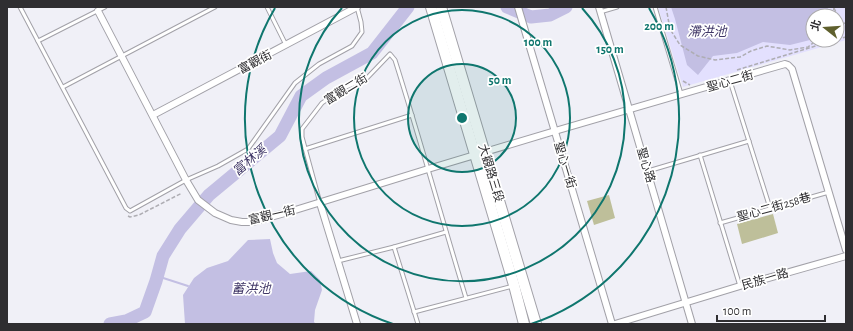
<svg xmlns="http://www.w3.org/2000/svg" width="853" height="331" font-family="'Alegreya Sans','Noto Sans TC',sans-serif">
<style>
.green{fill:#e3e0fe;fill-rule:evenodd}
.water{fill:#c3bfe3}
.lines{fill:none;stroke-linecap:round;stroke-linejoin:round}
.stream{stroke:#c3bfe3;stroke-width:2}
.river{stroke:#c3bfe3;stroke-width:13}
.building{fill:#bebf9a}
.lane-casing{stroke:#a2a1a8;stroke-width:5}
.street-casing{stroke:#a2a1a8;stroke-width:8}
.primary-casing{stroke:#a2a1a8;stroke-width:12}
.path{stroke:#aeadb3;stroke-width:1.5;stroke-dasharray:4 2;stroke-linecap:butt}
.lane{stroke:#fff;stroke-width:3}
.street{stroke:#fff;stroke-width:6}
.primary{stroke:#fff;stroke-width:10}
.ring{fill:none;stroke:#0f766e;stroke-width:2}
.labels{text-anchor:middle;dominant-baseline:central;stroke-width:3.5;stroke-linejoin:round;paint-order:stroke}
.street-label{font-size:12px;fill:#2f2e31;stroke:#fff}
.water-label{font-size:13px;font-style:italic;fill:#3f3666;stroke:#fff}
.centre{fill:#0f766e;stroke:#fff;stroke-width:2}
.ring-label{font-size:12px;text-anchor:middle;font-weight:bold;fill:#0f766e;stroke:#fff;stroke-width:3.5;stroke-linejoin:round;paint-order:stroke}
</style>
<rect width="100%" height="100%" fill="#f0f0f7"/>
<path class="green" d="M658 7H846V40L683 87ZM813 16H837V40H813Z"/>
<g class="water">
<path d="M671 7H828L827 16H813V37L810 40 790 45 763 42 737 53 713 56 698 75 687 65 675 19Z"/>
<path d="M270 239 273 253 277 263 290 274 311 271 320 280 322 290 315 310 314 322 316 324H185L183 295 194 278 207 268 228 261 248 240Z"/>
</g>
<g class="lines">
<path class="stream" d="M157 276 188 286"/>
<g class="river">
<path d="M507 7 531 17 550 15 566 7"/>
<path d="M110 324 126 321 145 312 156 281 163 256 180 229 209 195 280 136 301 96 326 78 372 53 408 7"/>
</g>
</g>
<g class="building">
<path d="M609 195 615 218 594 225 587 201Z"/>
<path d="M773 214 778 233 742 244 737 224Z"/>
</g>
<g class="lines">
<defs>
<g id="lane">
<path d="M20 7 126 208 130 211 186 180 218 166 248 149 295 83 319 64 352 46 362 32 361 22 357 7"/>
<path d="M267 7 286 45"/>
<path d="M655 7 681 94"/>
<path d="M600 12 617 7"/>
<path d="M38 41 105 7"/>
<path d="M730 81 770 208"/>
<path d="M63 87 215 7"/>
<path d="M305 149 412 115"/>
<path d="M700 155 740 286"/>
<path d="M648 171 749 141"/>
<path d="M320 203 302 137V129L322 103 346 87 367 78 390 54 395 60C420 139 442 219 466 298"/>
<path d="M720 223 829 192"/>
<path d="M394 247 418 324"/>
<path d="M338 261 394 247 446 232"/>
<path d="M414 312 513 286"/>
</g>
<g id="street">
<path d="M518 7 612 324"/>
<path d="M599 7 692 324"/>
<path d="M98 11 186 180 198 200 215 213 231 220 242 222H253L292 211 428 169 555 131 785 64 788 65 792 69 846 250"/>
<path d="M153 115 357 7"/>
<path d="M320 203 357 324"/>
<path d="M615 324 740 286 846 256"/>
</g>
<g id="primary">
<path d="M431 7 514 285 524 324"/>
<path d="M441 7 536 324"/>
</g>
</defs>
<use href="#lane" class="lane-casing"/>
<use href="#street" class="street-casing"/>
<use href="#primary" class="primary-casing"/>
<g class="path">
<path d="M666 7 670 29 680 45 698 56 715 60 740 57 751 51 767 46 790 50 808 47 817 40"/>
<path d="M834 8 840 21 846 24"/>
<path d="M833 16 834 7"/>
<path d="M837 39 846 37"/>
<path d="M737 70 835 40"/>
<path d="M683 81 690 85"/>
<path d="M128 216 130 217 139 215 182 193"/>
</g>
<use href="#lane" class="lane"/>
<use href="#street" class="street"/>
<use href="#primary" class="primary"/>
</g>
<circle cx="462" cy="118" r="54" fill="#0f766e" fill-opacity=".12"/>
<g class="ring">
<circle cx="462" cy="118" r="54"/>
<circle cx="462" cy="118" r="108"/>
<path d="M582 8A163 163 0 1 1 342 8"/>
<path d="M393 324A217 217 0 0 1 275 8M649 8A217 217 0 0 1 531 324"/>
</g>
<g class="labels">
<g class="street-label">
<text transform="translate(255 62) rotate(-28)">富觀街</text>
<text transform="translate(730 81) rotate(-16)">聖心二街</text>
<text transform="translate(346 89) rotate(-31)">富觀二街</text>
<text transform="translate(565 165) rotate(73)">聖心一街</text>
<text transform="translate(646 165) rotate(73)">聖心路</text>
<text transform="translate(491 173) rotate(73)">大觀路三段</text>
<text transform="translate(774 207) rotate(-16)">聖心二街258巷</text>
<text transform="translate(272 215) rotate(-13)">富觀一街</text>
<text transform="translate(765 279) rotate(-16)">民族一路</text>
</g>
<g class="water-label">
<text x="707" y="32">滯洪池</text>
<text transform="translate(250 161) rotate(-40)">富林溪</text>
<text x="251" y="289">蓄洪池</text>
</g>
</g>
<circle cx="462" cy="118" r="6" class="centre"/>
<g class="ring-label">
<text x="659" y="30">200 m</text>
<text x="538" y="46">100 m</text>
<text x="610" y="53">150 m</text>
<text x="500" y="84">50 m</text>
</g>
<rect width="853" height="331" fill="none" stroke="#2f2e31" stroke-width="16"/>
<g transform="translate(825 28) rotate(287)"><circle r="19" fill="#ffffff" stroke="#acabad"/>
<path d="M0-3L7 15L0 10L-7 15Z" fill="#5f602d"/>
<text y="-6" font-size="11" font-weight="bold" text-anchor="middle" fill="#2f2e31">北</text>
</g>
<path d="M717 315v6h108v-6" fill="none" stroke="#2f2e31" stroke-width="2"/>
<text x="723" y="315" font-size="12" fill="#2f2e31" stroke="#ffffff" stroke-width="3" paint-order="stroke">100 m</text>
</svg>
